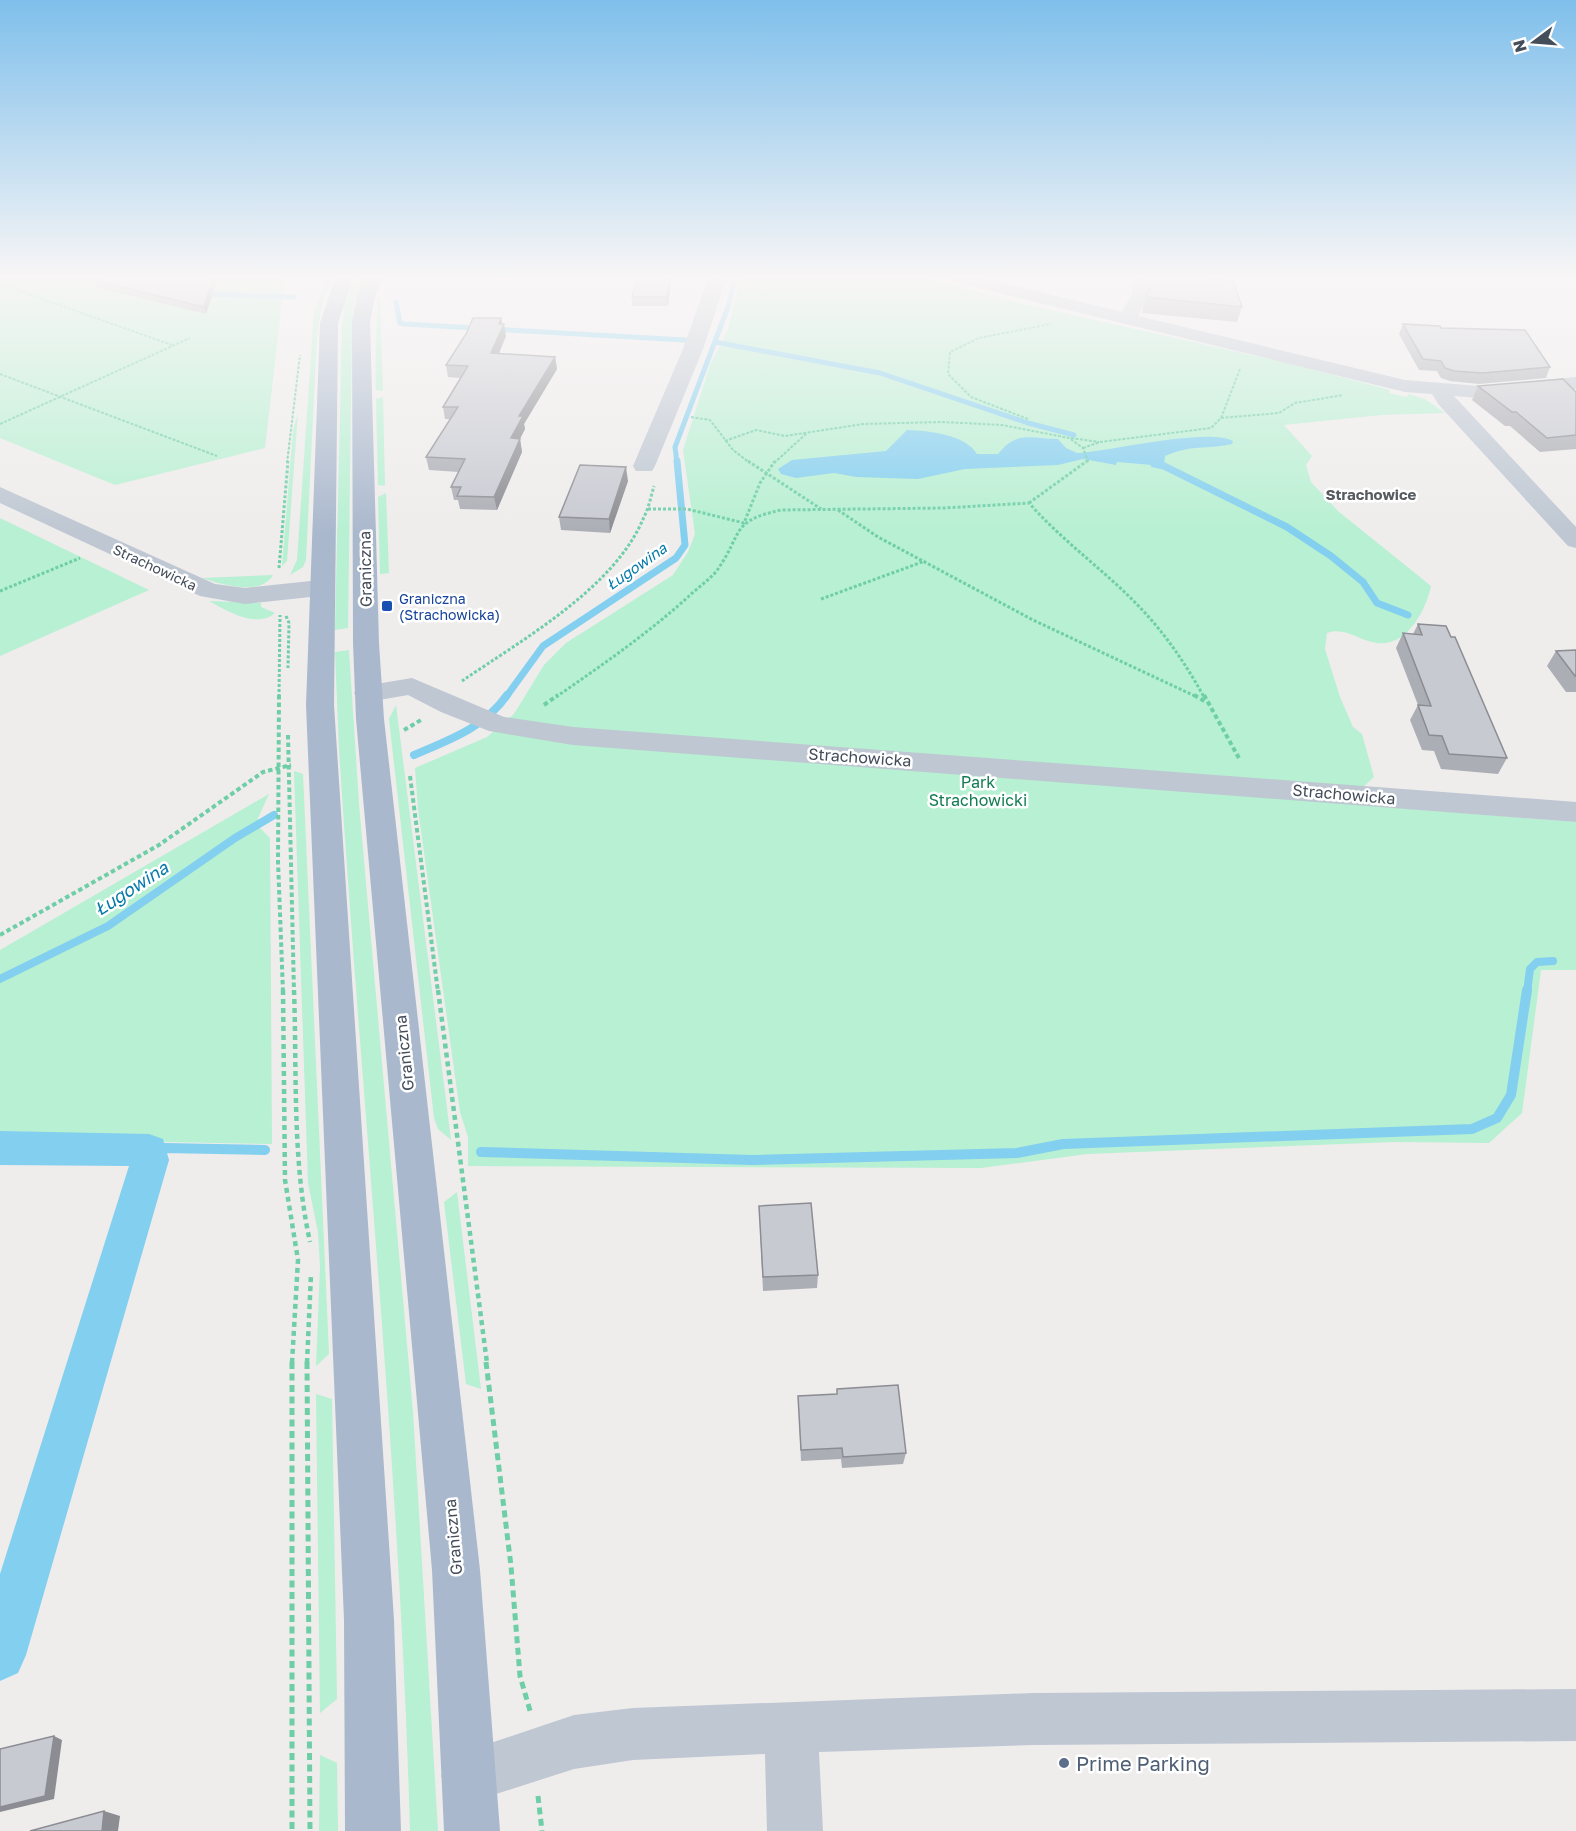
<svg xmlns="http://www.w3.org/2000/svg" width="1576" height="1831" font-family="'Golos Text',sans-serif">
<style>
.green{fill:#b7f0d2}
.water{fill:#82cfef}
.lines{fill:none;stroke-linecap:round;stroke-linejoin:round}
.stream-far3{stroke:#82cfef;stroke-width:5}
.stream-far2{stroke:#82cfef;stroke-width:7}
.stream-far1{stroke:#82cfef;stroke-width:8}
.stream{stroke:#82cfef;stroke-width:10}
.canal{fill:#82cfef;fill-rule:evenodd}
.path-far4{stroke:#6ecfa7;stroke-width:2;stroke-dasharray:3 1.5;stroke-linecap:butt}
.path-far3{stroke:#6ecfa7;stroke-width:3;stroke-dasharray:3 2;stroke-linecap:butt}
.path-far2{stroke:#6ecfa7;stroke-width:4;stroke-dasharray:4.5 3;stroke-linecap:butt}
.path-far1{stroke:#6ecfa7;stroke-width:4.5;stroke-dasharray:5 4;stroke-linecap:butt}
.path{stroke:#6ecfa7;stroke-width:5;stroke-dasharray:7 4.5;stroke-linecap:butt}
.minor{fill:#bec7d2;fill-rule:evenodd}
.major{fill:#aab8cd;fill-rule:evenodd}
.wall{fill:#acaeb5}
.shaded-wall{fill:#8c8d93}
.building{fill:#c8cad2;stroke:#8c8d93;stroke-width:1.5}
.transit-dot{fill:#1a4fb4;stroke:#fff;stroke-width:2}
.service-dot{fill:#5c6f8a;stroke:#fff;stroke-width:2}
.labels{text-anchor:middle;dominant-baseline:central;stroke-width:5;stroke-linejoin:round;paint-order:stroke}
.far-street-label{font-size:14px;fill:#444d5a;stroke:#fff}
.far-transit-label{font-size:14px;fill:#164399;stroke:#fff;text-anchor:start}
.far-neighbourhood-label{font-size:15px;font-weight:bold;fill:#585c61;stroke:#fff}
.far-water-label{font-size:15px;font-style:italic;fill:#067aaa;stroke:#fff}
.street-label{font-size:16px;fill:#444d5a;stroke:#fff}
.park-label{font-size:16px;fill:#127d51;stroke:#fff}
.water-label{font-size:18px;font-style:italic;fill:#067aaa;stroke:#fff}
.near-service-label{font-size:20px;fill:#4e5e75;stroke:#fff;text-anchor:start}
</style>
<rect width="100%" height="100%" fill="#efecec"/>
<g class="green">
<path d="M0 276H285L265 448 115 485 0 438Z"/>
<path d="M334 276 323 300 317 335 306 560 303 567 290 575 297 560 314 312 328 277Z"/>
<path d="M357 276H366L355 301 352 324 348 628 335 630 342 325 345 303Z"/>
<path d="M741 276H922L1010 301 1291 364 1390 390 1389 393 1407 397 1409 394 1425 399 1445 413 1381 415 1284 425 1312 456 1306 465 1311 482 1338 511 1431 586C1426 610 1407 647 1377 643 1360 641 1344 626 1327 633L1325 649 1340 697 1353 727 1362 734 1374 777 1360 790 1373 806 1576 822V970H1541L1522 1113 1489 1143 1395 1142 1087 1154 981 1168 468 1166V1137L460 1112 418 809 415 768 487 737 514 714 544 665 566 643 673 575 688 552 695 534 683 450 710 365 728 330Z"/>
<path d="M381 298 380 301 383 391 376 390C375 359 376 330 378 299Z"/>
<path d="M383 397 385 486 378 485 376 399Z"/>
<path d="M298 413 287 561 282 566 293 430Z"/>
<path d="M386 493 389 573 380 574 378 497Z"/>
<path d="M0 518 149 590 0 656Z"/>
<path d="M273 575C261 596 223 585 202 578Z"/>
<path d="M209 601 261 603V607L275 613C257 629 227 611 209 601Z"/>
<path d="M349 650 359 804 413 1412 438 1831H410C400 1469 362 1110 339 749L335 652Z"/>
<path d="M396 705 451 1140 438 1129 434 1118 389 719Z"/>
<path d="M294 771 303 774 329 1354 316 1366 320 1267 318 1232 308 1183Z"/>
<path d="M269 794 258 818 259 827 270 838 272 1144 0 1139V950Z"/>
<path d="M457 1192 481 1389 466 1384 444 1202Z"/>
<path d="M316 1394 332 1399 337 1699 320 1713Z"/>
<path d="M320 1755 337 1763 338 1831H319Z"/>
</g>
<path class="water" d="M907 430C929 431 965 434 977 454H998C1017 430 1030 439 1058 439L1066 448 1077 453C1111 451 1208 427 1233 441L1232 444C1205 450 1193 444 1165 456L1164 466 1117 462 1116 465 1083 459 1058 465 965 469 918 479 856 477 834 473 796 478 781 474 778 469 792 460 886 451Z"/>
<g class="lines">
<g class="stream-far3">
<path d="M202 294 294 297"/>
<path d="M396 302 400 323 405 324 685 340"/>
<path d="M715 342 880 373 1028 423 1074 435"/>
<path d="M677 463 675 447 728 307 736 276"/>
</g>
<g class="stream-far2">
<path d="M1154 464 1164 466 1287 527 1331 556 1363 582 1377 603 1408 615"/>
<path d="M506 697 543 646 676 558 685 545 677 461"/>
</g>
<g class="stream-far1">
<path d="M414 755C449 740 484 728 507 695"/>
<path d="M0 979 108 926 235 838 274 815"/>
<path d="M1527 992 1530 969 1537 962 1553 961"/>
</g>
<g class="stream">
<path d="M149 1151 165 1148 265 1150"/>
<path d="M481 1152 752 1160 1017 1153 1063 1144 1472 1129 1497 1118 1511 1095 1527 990"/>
</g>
<path class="canal" d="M0 1131 149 1134 163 1139 169 1160 26 1655 18 1673 0 1681V1574L129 1166 0 1165Z"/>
<g class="path-far4">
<path d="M0 284 172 345"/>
<path d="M0 374 217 456"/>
<path d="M691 417 710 420 733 450 750 463"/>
<path d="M1221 418 1279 413 1295 403 1343 395"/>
<path d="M1028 419 971 397 948 374 950 352 979 338 1051 324"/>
<path d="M0 424 190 338"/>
<path d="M1071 438 1099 442"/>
<path d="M725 441 756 430 785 436 863 424 942 422 1002 425 1069 438 1083 448 1088 461 1086 463"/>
<path d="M1083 448 1100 442 1211 428 1221 418 1240 369"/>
<path d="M287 463 300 355"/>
<path d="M774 463 807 433"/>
</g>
<g class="path-far3">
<path d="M748 461 821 509"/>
<path d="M1029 503 1087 461"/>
<path d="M648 509H687L744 523 760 483 775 461"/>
<path d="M838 510 878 537 1033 620 1197 697"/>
<path d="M279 568 288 461"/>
<path d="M0 591 80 558"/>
<path d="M821 599 925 561"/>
<path d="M286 616 289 623 288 668"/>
<path d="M462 681C523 639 615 588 644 517 649 507 651 496 654 486"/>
<path d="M279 697 280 615"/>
<path d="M556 697C602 665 646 635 688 597 697 588 711 579 718 569 743 533 730 521 781 510L944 508 1029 503C1065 544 1110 574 1146 614 1169 639 1188 668 1204 697"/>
</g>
<g class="path-far2">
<path d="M279 695 278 861 283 992"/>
<path d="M1194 695 1206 702"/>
<path d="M1204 695 1240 760"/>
<path d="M544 705 558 695"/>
<path d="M404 730 421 720"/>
<path d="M288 735 294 992"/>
<path d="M410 776 438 992"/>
<path d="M0 935 159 845 263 772 291 765"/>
</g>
<g class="path-far1">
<path d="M283 990 285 1180 298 1260 292 1363"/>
<path d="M294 990C297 1074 292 1160 310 1242"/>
<path d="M438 990 487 1363"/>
<path d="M307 1363 311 1274"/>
</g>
<g class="path">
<path d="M292 1362V1831"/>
<path d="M307 1362 310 1831"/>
<path d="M486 1362 511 1566 520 1676 531 1714"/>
<path d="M538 1796 542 1831"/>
</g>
<g class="minor">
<path d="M709 276H727L703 349 655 466 652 471H636L633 466 683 349Z"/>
<path d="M943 276H975L1122 312 1132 294V276H1150V294L1138 316 1405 380 1479 386 1576 377V389L1479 398 1454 396 1576 527V548L1568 546 1439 405 1432 394 1405 392 945 280Z"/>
<path d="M0 487 215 584 245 588 320 580 329 583 333 588 329 593 320 596 245 604 200 596 0 503Z"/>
<path d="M412 678 504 717 573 727 1576 802V822L573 745 489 731 441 712 408 695 368 702 358 699 354 693 358 687Z"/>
<path d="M1576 1689V1741L1033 1745 819 1752 823 1831H767L765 1754 633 1760 574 1769 468 1803 449 1795 441 1776 449 1757 574 1715 633 1708 1033 1693Z"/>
</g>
<g class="major">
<path d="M336 276H354L338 323 334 705 394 1620 401 1831H345L344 1620 306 705 320 323Z"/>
<path d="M366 276H384L375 297 370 322 379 643 384 719 480 1570 500 1831H444L432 1570 356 719 353 643 352 322 357 297Z"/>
</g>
</g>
<g class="wall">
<path d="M71 276H218L206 314 111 291Z"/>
<path d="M672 276 668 306H632V297Z"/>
<path d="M1156 276H1188L1242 307 1237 322 1142 313 1146 297 1156 279Z"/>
<path d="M501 318 506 336 499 354 555 357 557 369 524 424 525 429 520 439 522 452 497 510 460 509 458 500H454L451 487 459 472 429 470 426 457 450 419H445L443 407 460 378 448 377 446 365Z"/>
<path d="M1403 324 1441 328 1550 367 1546 378 1479 384 1450 381 1441 378 1437 371 1419 370 1399 334Z"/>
<path d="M1478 386 1576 392V449L1540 452 1510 426H1505L1472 400Z"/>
<path d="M628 481 610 533 561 530 559 517Z"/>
<path d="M1418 624 1451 637 1507 758 1498 774 1441 769 1434 751 1422 750 1410 720 1418 705 1396 648 1403 633 1413 634Z"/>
<path d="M1576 650V692H1566L1547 666 1556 651Z"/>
<path d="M759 1206 818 1275 817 1288 763 1291Z"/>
<path d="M837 1389 906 1453 903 1464 842 1468 841 1459 801 1461 798 1396 837 1394Z"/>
</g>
<g class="shaded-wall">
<path d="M213 276H218L206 314 204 307Z"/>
<path d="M670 276H672L668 306 667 297Z"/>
<path d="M501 318 503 327 504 324 506 336 493 366 491 353Z"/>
<path d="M555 357 557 369 524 424 525 429 513 451 511 438 519 416Z"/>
<path d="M520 439 522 452 497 510 494 497Z"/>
<path d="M626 467 628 481 610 533 609 519Z"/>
<path d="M54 1736 62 1740 54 1799 0 1812V1807Z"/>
<path d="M104 1811 120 1816 118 1831H102Z"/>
</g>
<g class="building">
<path d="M87 276H213L204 307 109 284Z"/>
<path d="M638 276H670L667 297H632Z"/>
<path d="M1157 276H1188L1189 277 1233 281 1242 307 1146 297Z"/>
<path d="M473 318H501L499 324H504L491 353 555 357 519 416H523L511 438 520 439 494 497 457 496 461 487H451L465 459 426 457 458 407H443L468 366 446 365 466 334Z"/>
<path d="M1403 324 1440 326 1441 328 1525 330 1550 367 1483 373 1454 371 1445 368 1441 361 1423 359Z"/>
<path d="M1563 379 1576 392V435L1547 438 1516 412H1512L1478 386Z"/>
<path d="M580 465 626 467 609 519 559 517Z"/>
<path d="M1418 624 1446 626 1451 637H1455L1507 758 1449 754 1442 736 1429 735 1418 705 1431 706 1403 633 1422 635Z"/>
<path d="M1576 650V676H1575L1556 651Z"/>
<path d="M811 1203 818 1275 763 1277 759 1206Z"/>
<path d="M898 1385 906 1453 843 1457 842 1448 801 1450 798 1396 837 1394V1389Z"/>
<path d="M54 1736 45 1796 0 1807V1749Z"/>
<path d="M104 1811 102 1831H30Z"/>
</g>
<linearGradient id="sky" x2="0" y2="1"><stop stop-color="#7fbfeb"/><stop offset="0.52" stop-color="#f8f6f6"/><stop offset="1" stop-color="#f8f6f6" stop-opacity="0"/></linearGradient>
<rect width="1576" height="533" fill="url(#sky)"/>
<rect class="transit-dot" x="381" y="600" width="12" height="12" rx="3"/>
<circle class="service-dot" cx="1064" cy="1763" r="6"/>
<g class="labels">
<g class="far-street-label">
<text transform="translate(155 567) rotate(25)">Strachowicka</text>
</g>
<g class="far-transit-label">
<text x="399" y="598">Graniczna<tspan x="399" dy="16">(Strachowicka)</tspan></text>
</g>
<g class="far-neighbourhood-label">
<text x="1371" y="494">Strachowice</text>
</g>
<g class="far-water-label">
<text transform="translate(636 566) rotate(-35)">Ługowina</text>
</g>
<g class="street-label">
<text transform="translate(365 569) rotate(-91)">Graniczna</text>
<text transform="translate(860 757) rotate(4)">Strachowicka</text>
<text transform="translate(1344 794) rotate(5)">Strachowicka</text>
<text transform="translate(404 1053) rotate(-96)">Graniczna</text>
<text transform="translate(453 1537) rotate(-95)">Graniczna</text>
</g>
<g class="park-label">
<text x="978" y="782">Park<tspan x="978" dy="18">Strachowicki</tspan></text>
</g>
<g class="water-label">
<text transform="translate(131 888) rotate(-33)">Ługowina</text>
</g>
<g class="near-service-label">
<text x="1076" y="1763">Prime Parking</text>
</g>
</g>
<g transform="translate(1534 42) rotate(254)" stroke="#ffffff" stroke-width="4.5" paint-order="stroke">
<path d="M0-4.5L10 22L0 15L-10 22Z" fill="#444d5a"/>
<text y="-9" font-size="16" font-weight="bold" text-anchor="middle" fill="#444d5a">N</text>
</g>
</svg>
